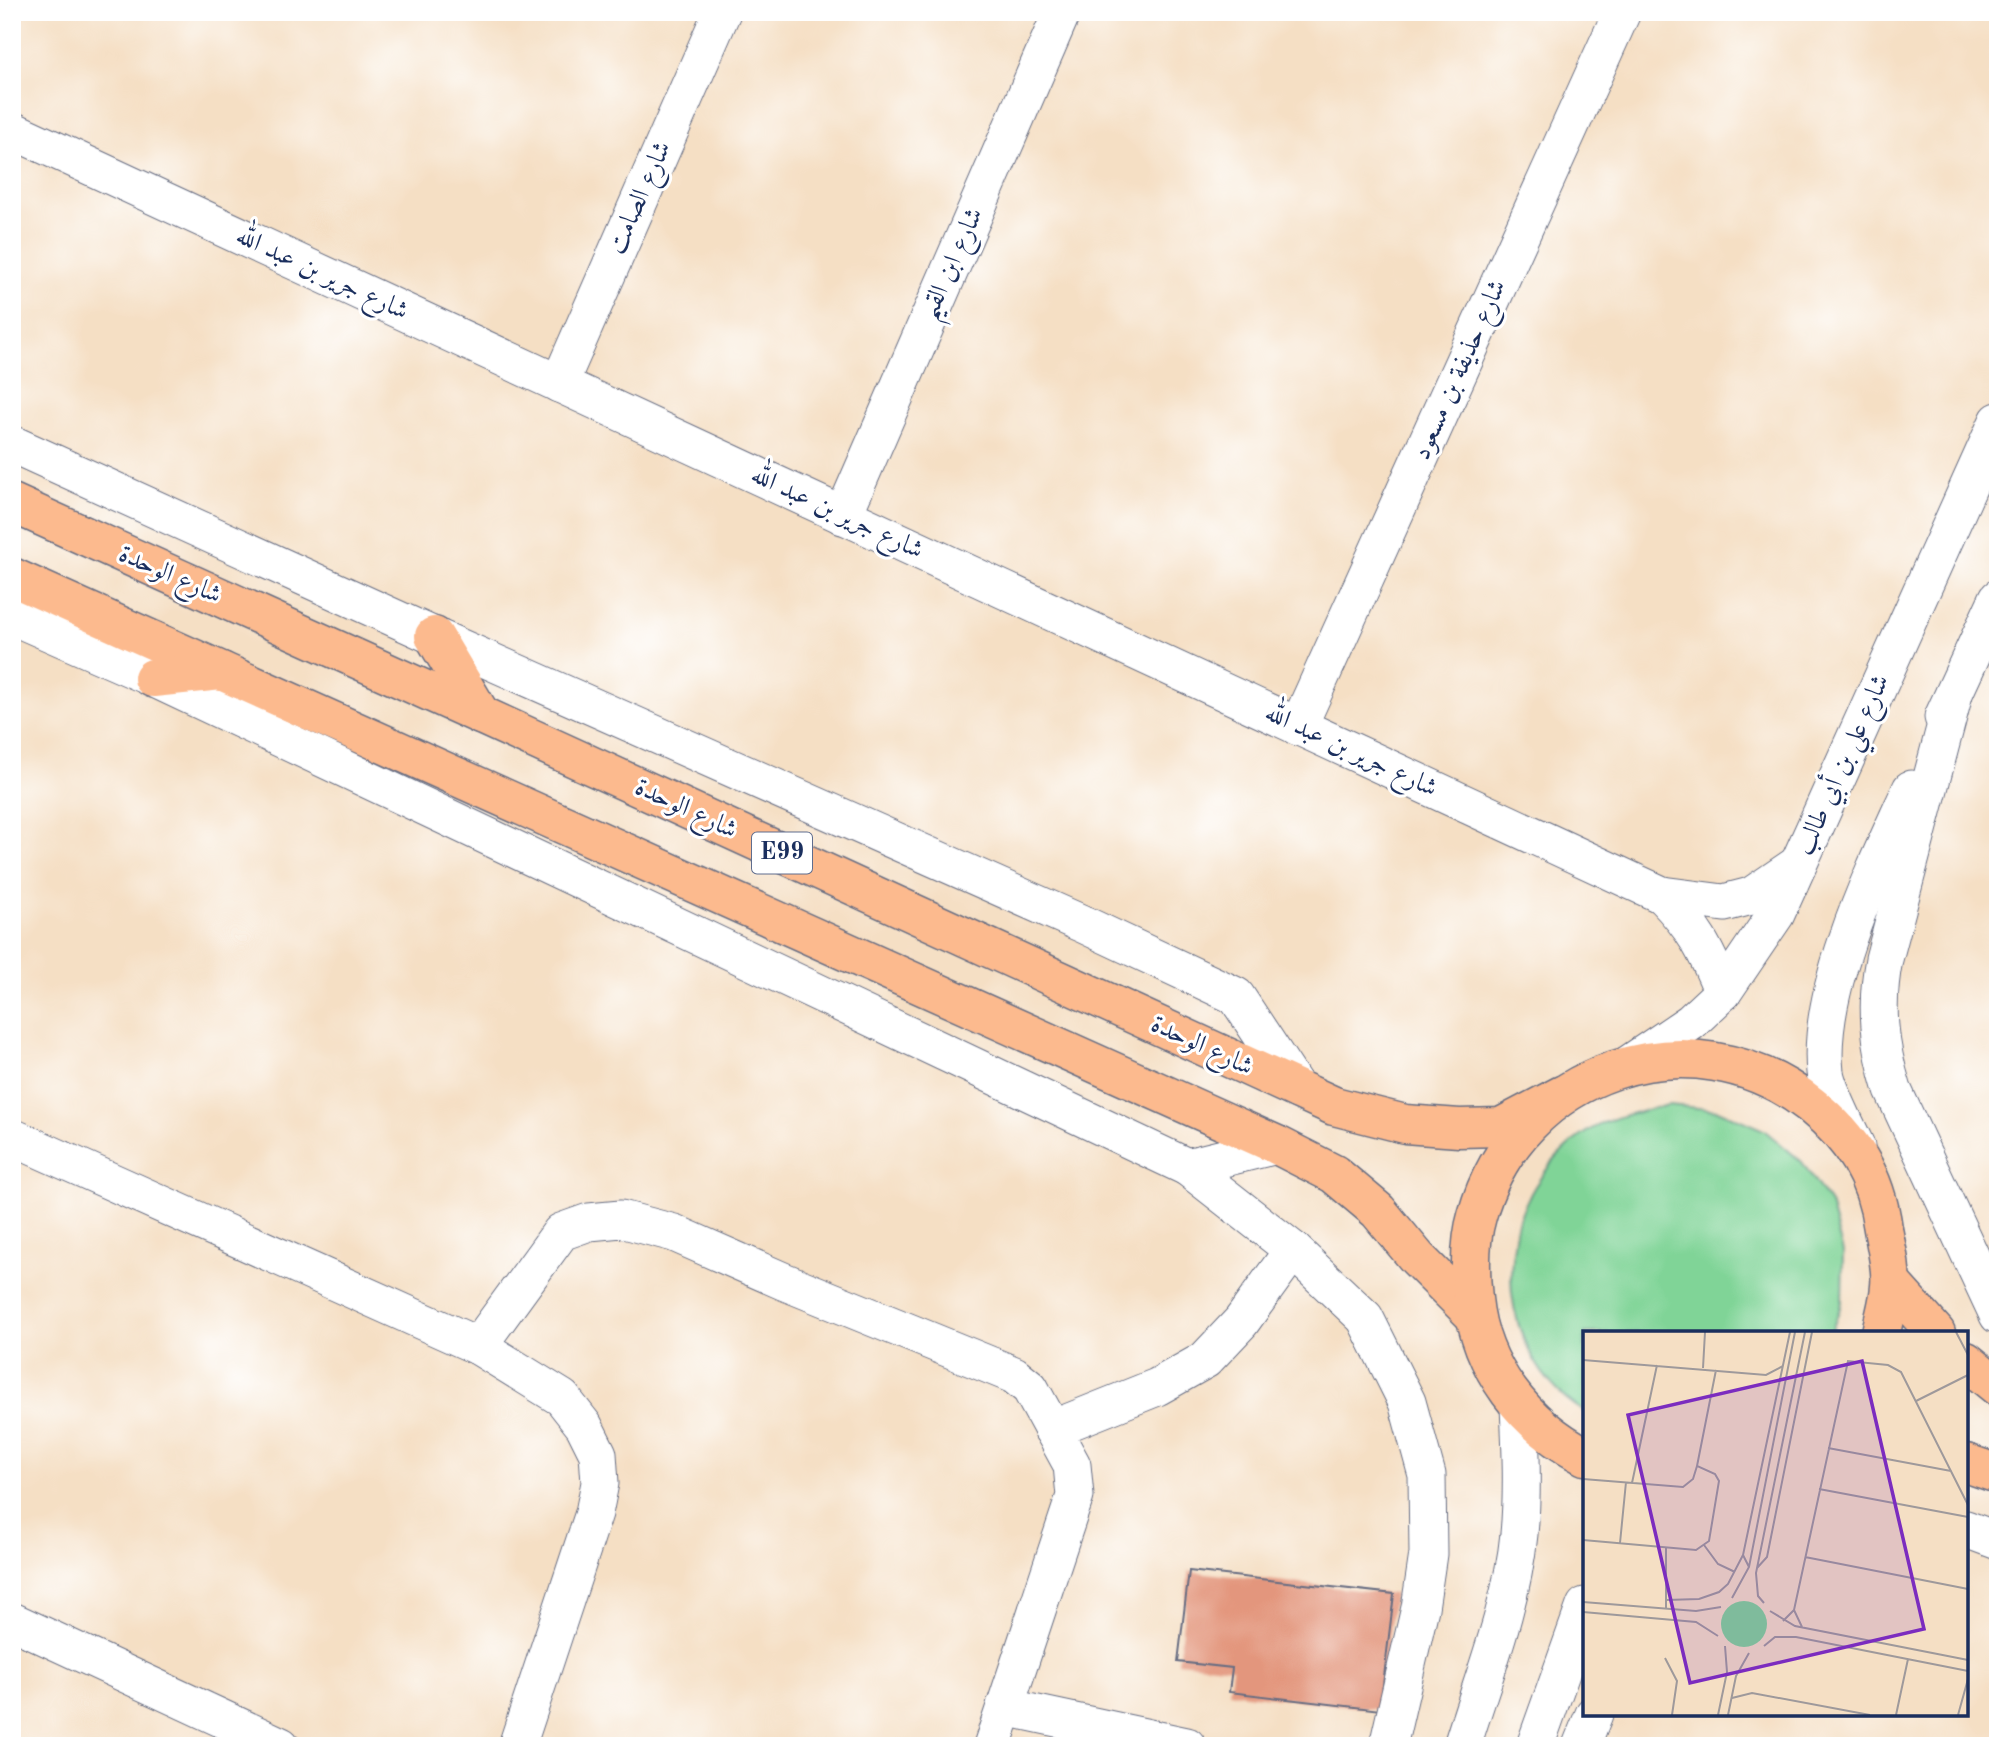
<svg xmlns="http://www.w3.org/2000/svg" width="2010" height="1758" font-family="'Old Standard TT',Amiri,serif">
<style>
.green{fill:#80d497;stroke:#4e827a;stroke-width:2}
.building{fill:#e3967d}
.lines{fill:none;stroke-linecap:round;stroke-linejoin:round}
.minor-casing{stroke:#676d82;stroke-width:39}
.major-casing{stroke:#676d82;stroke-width:41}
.minor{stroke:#fff;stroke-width:37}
.major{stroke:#fcba8e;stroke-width:38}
.labels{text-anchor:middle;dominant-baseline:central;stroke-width:6;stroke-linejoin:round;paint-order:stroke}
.shield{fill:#fff;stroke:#5f6d8e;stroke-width:2}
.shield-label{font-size:24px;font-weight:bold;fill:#1b2f5e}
.street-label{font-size:26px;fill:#1b2f5e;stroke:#fff}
.inset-road{fill:none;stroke:#9e999b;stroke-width:2}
.view{fill:#7b2cbf;fill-opacity:0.15;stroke:#7b2cbf;stroke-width:3.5}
.inset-edge{fill:none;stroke:#1b2f5e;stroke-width:3.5}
</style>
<rect width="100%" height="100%" fill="#fff"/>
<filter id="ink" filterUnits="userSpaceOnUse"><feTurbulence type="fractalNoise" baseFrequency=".0143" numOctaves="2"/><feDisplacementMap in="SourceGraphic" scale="14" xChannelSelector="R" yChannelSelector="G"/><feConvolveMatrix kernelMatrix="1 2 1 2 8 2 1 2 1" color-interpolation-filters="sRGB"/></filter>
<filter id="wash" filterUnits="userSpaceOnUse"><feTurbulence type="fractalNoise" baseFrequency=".00686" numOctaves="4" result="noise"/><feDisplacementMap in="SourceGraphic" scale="28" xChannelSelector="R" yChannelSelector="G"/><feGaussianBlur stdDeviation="1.57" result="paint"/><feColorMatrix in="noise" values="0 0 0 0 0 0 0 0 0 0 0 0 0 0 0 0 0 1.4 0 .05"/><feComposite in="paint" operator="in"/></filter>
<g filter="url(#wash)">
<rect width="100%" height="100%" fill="#f5dfc4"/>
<path class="green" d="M1669 1105 1718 1110 1764 1130 1802 1162 1830 1204 1843 1252 1842 1302 1831 1333H1585V1412C1529 1378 1502 1308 1514 1245 1515 1236 1516 1227 1519 1219 1530 1189 1550 1161 1574 1141 1601 1118 1636 1112 1669 1105Z"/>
<g id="blocks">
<path class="building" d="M1189 1571 1394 1594 1380 1710 1229 1692 1232 1668 1178 1662Z"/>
</g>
</g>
<g filter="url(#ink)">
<use href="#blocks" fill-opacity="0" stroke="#676d82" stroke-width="2"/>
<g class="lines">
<defs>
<g id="minor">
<path d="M12 130 1662 895"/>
<path d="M559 384 722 12"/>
<path d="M12 444 434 636 1085 925 1236 996 1298 1090"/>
<path d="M843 516 1062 12"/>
<path d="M12 616 153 678 1187 1167 1277 1145"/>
<path d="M1954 694 1884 959C1875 1005 1879 1045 1893 1090L1998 1315"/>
<path d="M1943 717 1998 598"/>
<path d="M1298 727 1622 12"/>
<path d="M1723 992C1705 948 1695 929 1662 895L1724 903 1751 896 1798 864"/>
<path d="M1629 1064 1691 1022 1723 992 1776 914 1998 421"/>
<path d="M12 1137 478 1346 561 1232 589 1222 621 1219 674 1233 783 1281 1014 1375 1030 1388 1072 1465 1075 1496 992 1746"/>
<path d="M1856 1146C1848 1129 1827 1088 1825 1072 1816 988 1876 866 1911 789"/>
<path d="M1187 1167 1293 1250 1365 1318 1407 1402 1427 1475 1428 1554 1420 1608 1388 1746"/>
<path d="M478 1346 562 1398 584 1426 598 1454 600 1483 594 1513 517 1746"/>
<path d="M1052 1429 1157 1387 1205 1360 1241 1322 1293 1250"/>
<path d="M1966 1529 1998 1541"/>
<path d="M12 1621 281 1746"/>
<path d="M1005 1707 1187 1746"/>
<path d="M1462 1746C1483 1677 1512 1606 1519 1534 1523 1491 1521 1449 1519 1406"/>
<path d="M1535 1746 1585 1606"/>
<path d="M1581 1746 1594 1714"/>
</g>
<g id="major">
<path d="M12 503 481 715 1334 1106 1405 1124 1459 1128 1501 1127 1562 1095"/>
<path d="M12 577 1277 1145 1334 1174 1378 1211 1417 1258 1475 1316"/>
<path d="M434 636 481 715"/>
<path d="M153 678 221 671"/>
<path d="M1891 1283 1936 1333"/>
<path d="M1966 1361 1998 1387"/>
<path d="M1585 1456C1525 1425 1480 1368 1473 1299 1470 1272 1469 1243 1477 1216 1517 1070 1692 1010 1811 1105 1852 1138 1876 1176 1883 1229 1886 1246 1892 1268 1890 1286 1889 1302 1884 1317 1881 1333"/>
<path d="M1966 1463 1998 1474"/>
</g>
</defs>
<use href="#minor" class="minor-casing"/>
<use href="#major" class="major-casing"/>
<use href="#minor" class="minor"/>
<use href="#major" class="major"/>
</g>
</g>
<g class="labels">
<rect class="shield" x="752" y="832.5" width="60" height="41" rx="5"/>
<g class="shield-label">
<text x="782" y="853">E99</text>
</g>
<g class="street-label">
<text transform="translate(640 198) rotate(-66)">شارع الصامت</text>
<text transform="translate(952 264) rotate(-66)">شارع ابن القيم</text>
<text transform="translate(322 274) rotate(25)">شارع جرير بن عبد الله</text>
<text transform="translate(1460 370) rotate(-66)">شارع حذيفة بن مسعود</text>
<text transform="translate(837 513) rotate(25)">شارع جرير بن عبد الله</text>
<text transform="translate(170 575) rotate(24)">شارع الوحدة</text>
<text transform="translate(1351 751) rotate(25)">شارع جرير بن عبد الله</text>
<text transform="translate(1843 765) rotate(-66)">شارع علي بن أبي طالب</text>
<text transform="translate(686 809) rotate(25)">شارع الوحدة</text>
<text transform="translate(1202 1046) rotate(25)">شارع الوحدة</text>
</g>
</g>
<g transform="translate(1583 1331)">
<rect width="385" height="385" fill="#f5dfc4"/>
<path d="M138 293a23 23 0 1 1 46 0a23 23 0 1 1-46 0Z" fill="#80d497"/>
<path class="inset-road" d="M373 1 385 24M0 29 183 44 200 35M120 37 122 1M333 70 385 44M245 117 368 140M0 148 100 156 110 148 114 135M49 152 74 34M236 158 385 186M0 209 113 219 126 210 136 150 132 143 114 135 133 39M37 212 43 151M121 214 135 233 152 241M83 217V278M222 226 385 258M166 236 160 224 207 1M174 237 184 226 229 1M149 267 166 236 212 1M83 269 116 268 136 261 145 253 160 224M0 271 113 280 138 276M181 272 175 265 173 242 222 1M211 279 265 30 305 34 318 41 385 174M187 280 212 295 385 329M0 281 113 291 135 305M200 290 211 279 219 296M181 315 192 306H213L385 340M82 327 94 350 89 384M149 367 169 362 287 384M135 384 144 341 142 315M145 384 153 345 166 322M313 384 325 328M375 384 385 348"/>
<path class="view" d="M279 30 341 298 107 352 45 84Z"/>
<rect width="385" height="385" class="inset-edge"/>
</g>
<rect width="2010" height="1758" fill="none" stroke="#fff" stroke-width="42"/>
</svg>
